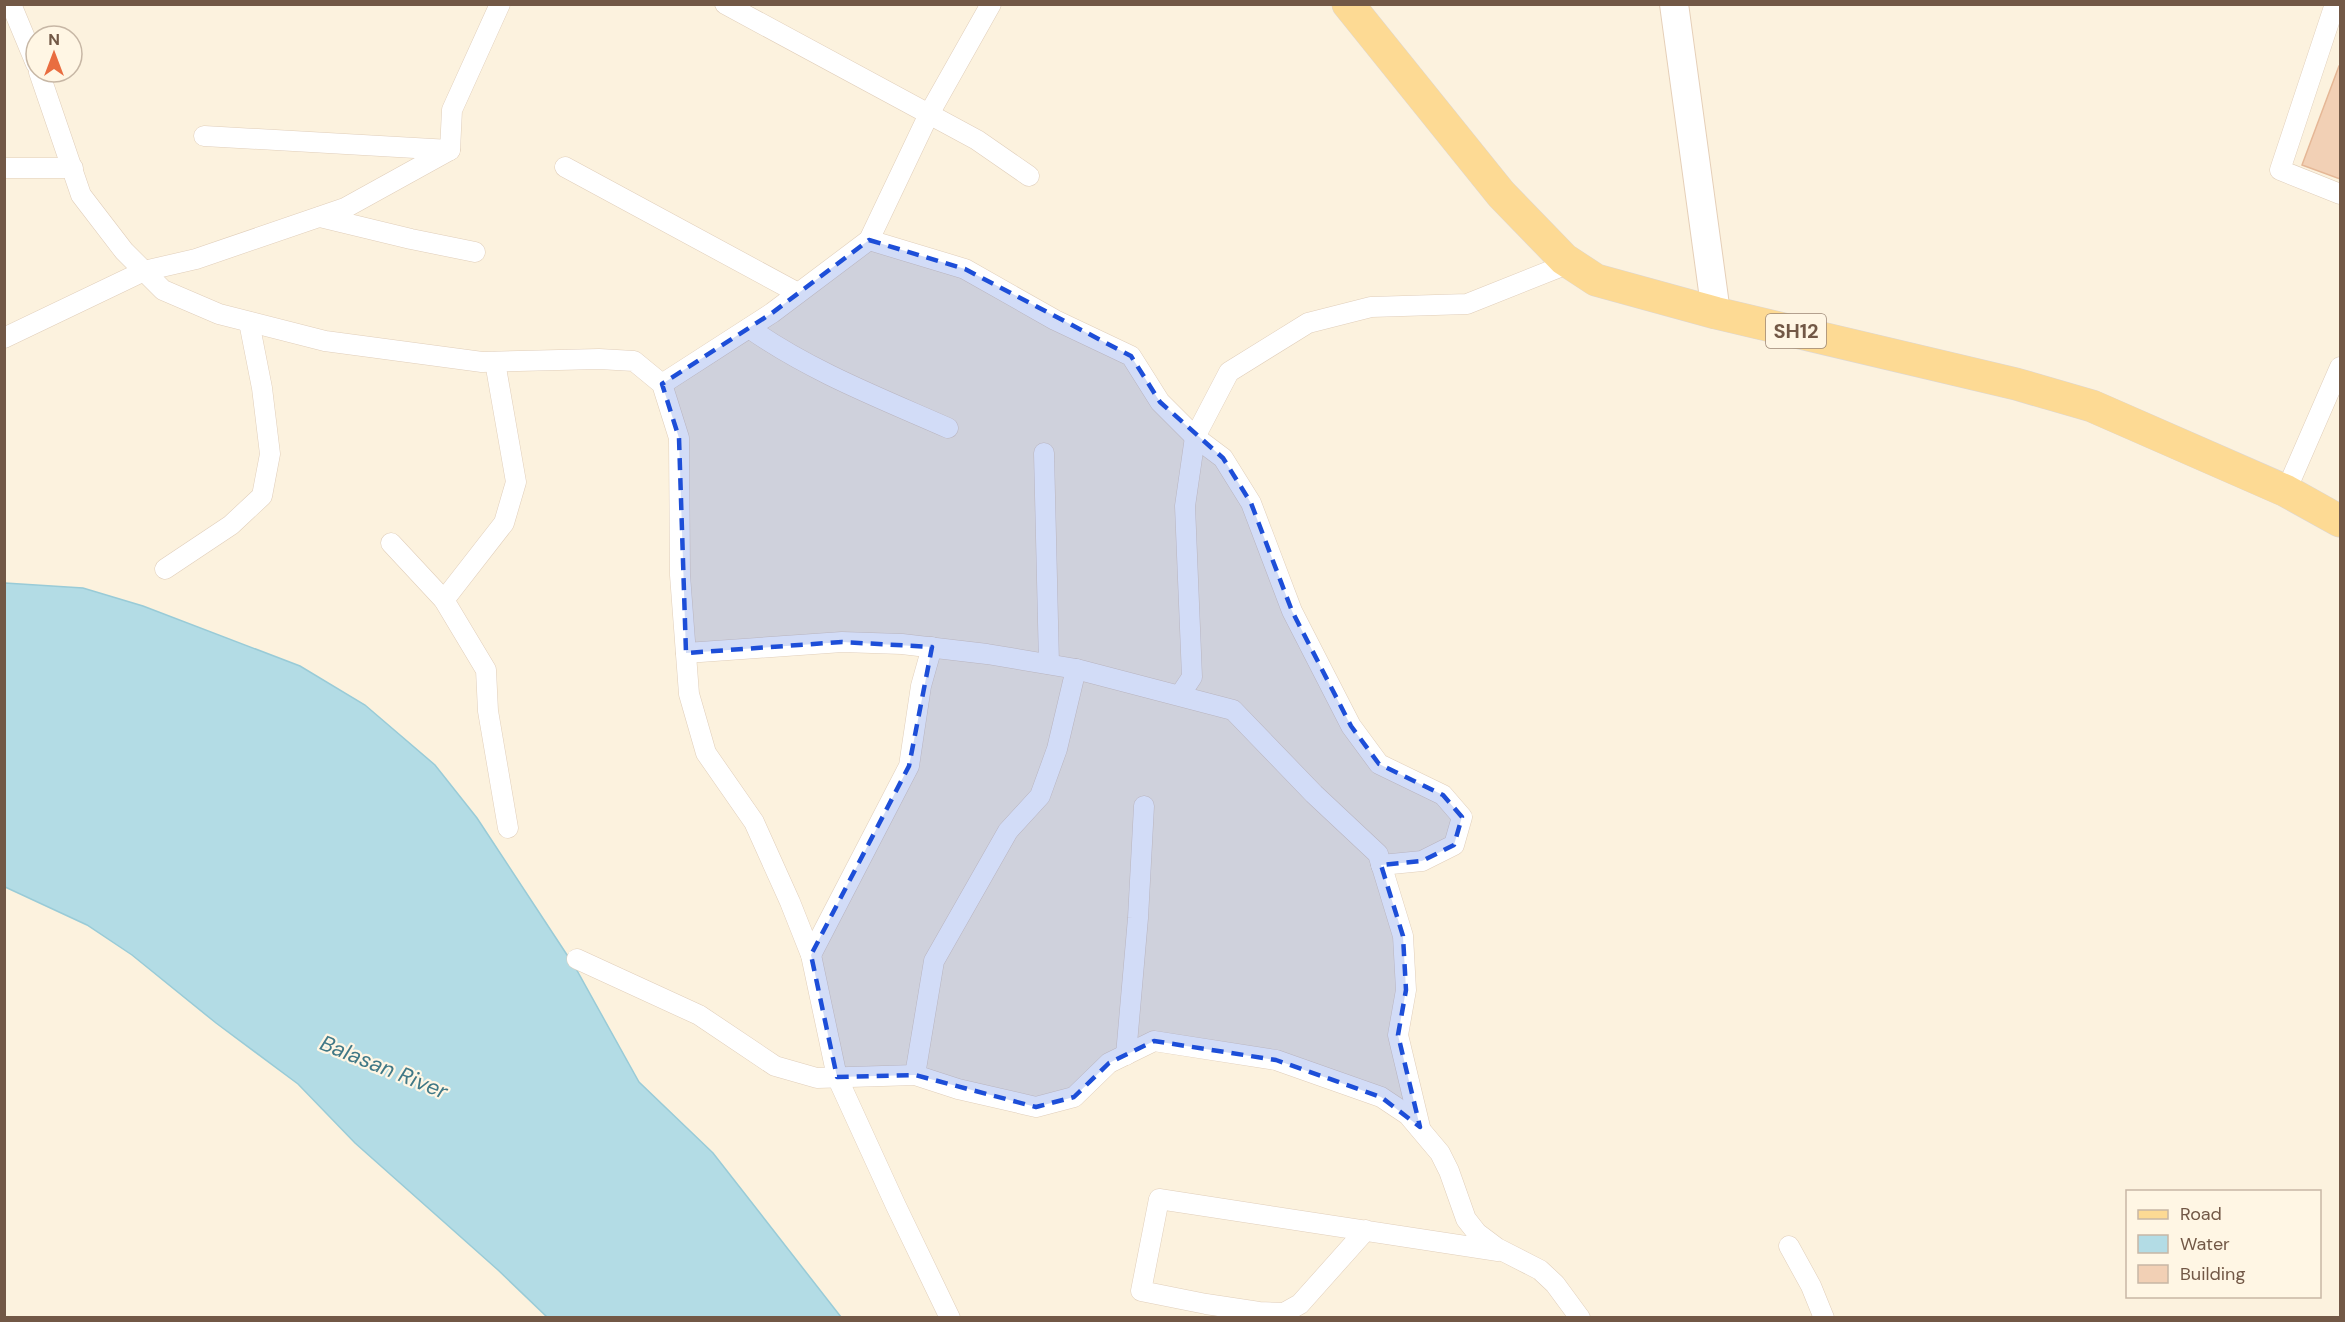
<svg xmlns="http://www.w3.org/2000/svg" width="2345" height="1322" font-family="'DM Sans',sans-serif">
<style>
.water{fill:#b3dce5;stroke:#99cbd7;stroke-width:1.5}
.building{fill:#f2d0b5;stroke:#e5b796;stroke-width:1.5}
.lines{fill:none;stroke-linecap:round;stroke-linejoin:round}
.street-casing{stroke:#e0ceba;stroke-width:21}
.secondary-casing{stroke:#e5cfb8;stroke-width:30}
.primary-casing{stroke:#ddd7d3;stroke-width:33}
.street{stroke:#fff;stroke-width:20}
.secondary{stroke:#fff;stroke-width:28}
.primary{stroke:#fdda94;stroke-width:32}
.marked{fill:#1d4ed8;fill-opacity:0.2;stroke:#1d4ed8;stroke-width:4.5;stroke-dasharray:12 8;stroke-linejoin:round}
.labels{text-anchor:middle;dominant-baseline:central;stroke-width:4.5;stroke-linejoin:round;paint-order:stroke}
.shield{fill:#fff6e4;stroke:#9c8775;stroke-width:1.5}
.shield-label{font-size:20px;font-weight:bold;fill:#725846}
.water-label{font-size:22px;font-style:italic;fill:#407886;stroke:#fff6e4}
</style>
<rect width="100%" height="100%" fill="#fcf2de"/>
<path class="water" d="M5 583 83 588 143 606 300 666 365 705 435 765 477 818 575 967 639 1082 713 1153 841 1317H547L498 1270 355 1143 298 1084 216 1023 132 955 87 925 5 887Z"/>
<path class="building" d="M2339 66H2340V179L2302 165Z"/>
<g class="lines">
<defs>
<g id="street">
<path d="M11 4 36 64"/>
<path d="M725 4 977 140 1029 176"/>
<path d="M2335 4 2280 170 2340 194"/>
<path d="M39 72 81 195 124 251 163 290 219 314 325 341 482 362 599 359 634 361 662 384 679 438 680 575 689 694 706 753 754 822 790 902 811 955 837 1077 896 1206 950 1318"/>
<path d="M204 136 450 150"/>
<path d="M565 167 798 293"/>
<path d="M4 168H73"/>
<path d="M320 217 411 239 475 252"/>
<path d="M869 240 965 269 1055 320 1131 356 1160 402 1195 437 1223 458 1251 503 1292 611 1351 726 1379 764 1443 795 1462 817 1454 845 1422 861 1381 865"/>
<path d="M749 328C810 371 880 398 948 428"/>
<path d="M4 338 144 271 196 259 345 208 450 150 452 110 500 4"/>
<path d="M662 384 772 313 869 240 929 114 991 4"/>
<path d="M1044 453 1049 664"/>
<path d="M2286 491 2340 367"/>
<path d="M391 543 444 600 486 670 488 711 508 828"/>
<path d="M165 569 231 525 262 496 270 454 262 388 249 322"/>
<path d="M444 600 504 523 516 482 495 362"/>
<path d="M686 653 842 642 902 644 987 654 1076 669 1233 710 1314 794 1378 854 1403 936 1406 990 1398 1035 1420 1127"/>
<path d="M1180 695 1192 677 1185 506 1195 437 1229 372 1308 323 1371 307 1467 304 1570 263"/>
<path d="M811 955 909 766 921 686 932 647"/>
<path d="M577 959 699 1015 775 1066 817 1078 915 1075 958 1089 1036 1107 1074 1097 1109 1063 1154 1041 1276 1060 1381 1097 1408 1115 1440 1153 1449 1171 1466 1219 1477 1233 1497 1248 1540 1270 1555 1284 1580 1318"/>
<path d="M1126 1055 1138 918 1144 806"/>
<path d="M915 1075 934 961 1008 831 1040 796 1057 749 1076 669"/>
<path d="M1366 1230 1300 1304 1284 1313 1259 1312 1206 1304 1141 1291 1159 1199 1498 1251"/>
<path d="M1789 1246 1811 1286 1824 1318"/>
</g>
<path id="secondary" d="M1674 4 1716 313"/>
<path id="primary" d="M1348 4 1501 194 1564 259 1596 280 1716 313 2016 384 2092 406 2286 491 2340 521"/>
</defs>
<use href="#street" class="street-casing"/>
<use href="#secondary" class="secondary-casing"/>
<use href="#primary" class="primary-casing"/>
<use href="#street" class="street"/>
<use href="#secondary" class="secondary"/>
<use href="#primary" class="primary"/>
</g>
<path class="marked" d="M869 240 965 269 1131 356 1160 402 1223 458 1251 503 1292 611 1351 726 1379 764 1443 795 1462 817 1454 845 1422 861 1381 865 1403 936 1406 990 1398 1035 1420 1127 1381 1097 1276 1060 1154 1041 1109 1063 1074 1097 1036 1107 915 1075 837 1077 811 955 909 766 932 647 842 642 686 653 679 438 662 384 772 313Z"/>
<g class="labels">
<rect class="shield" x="1766" y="314" width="60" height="34" rx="4.5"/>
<g class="shield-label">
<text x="1796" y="331">SH12</text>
</g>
<g class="water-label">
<text transform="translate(384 1067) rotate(22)">Balasan River</text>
</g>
</g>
<rect width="2345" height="1322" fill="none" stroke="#725846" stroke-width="12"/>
<rect x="2126" y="1190" width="195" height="108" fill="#fff6e4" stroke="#c7b7a5" stroke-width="1.5"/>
<rect x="2138" y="1210" width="30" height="9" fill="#fdda94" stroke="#c7b7a5" stroke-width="1.5"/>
<text x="2180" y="1220" font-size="18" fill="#725846">Road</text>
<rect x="2138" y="1235" width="30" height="18" fill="#b3dce5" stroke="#c7b7a5" stroke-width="1.5"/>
<text x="2180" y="1250" font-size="18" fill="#725846">Water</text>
<rect x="2138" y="1265" width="30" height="18" fill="#f2d0b5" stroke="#c7b7a5" stroke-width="1.5"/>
<text x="2180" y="1280" font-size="18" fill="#725846">Building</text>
<g transform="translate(54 54)"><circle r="28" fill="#fff6e4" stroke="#c7b7a5" stroke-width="1.5"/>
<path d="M0-4.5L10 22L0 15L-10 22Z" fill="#e96d40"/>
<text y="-9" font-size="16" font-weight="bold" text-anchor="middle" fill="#725846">N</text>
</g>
</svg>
